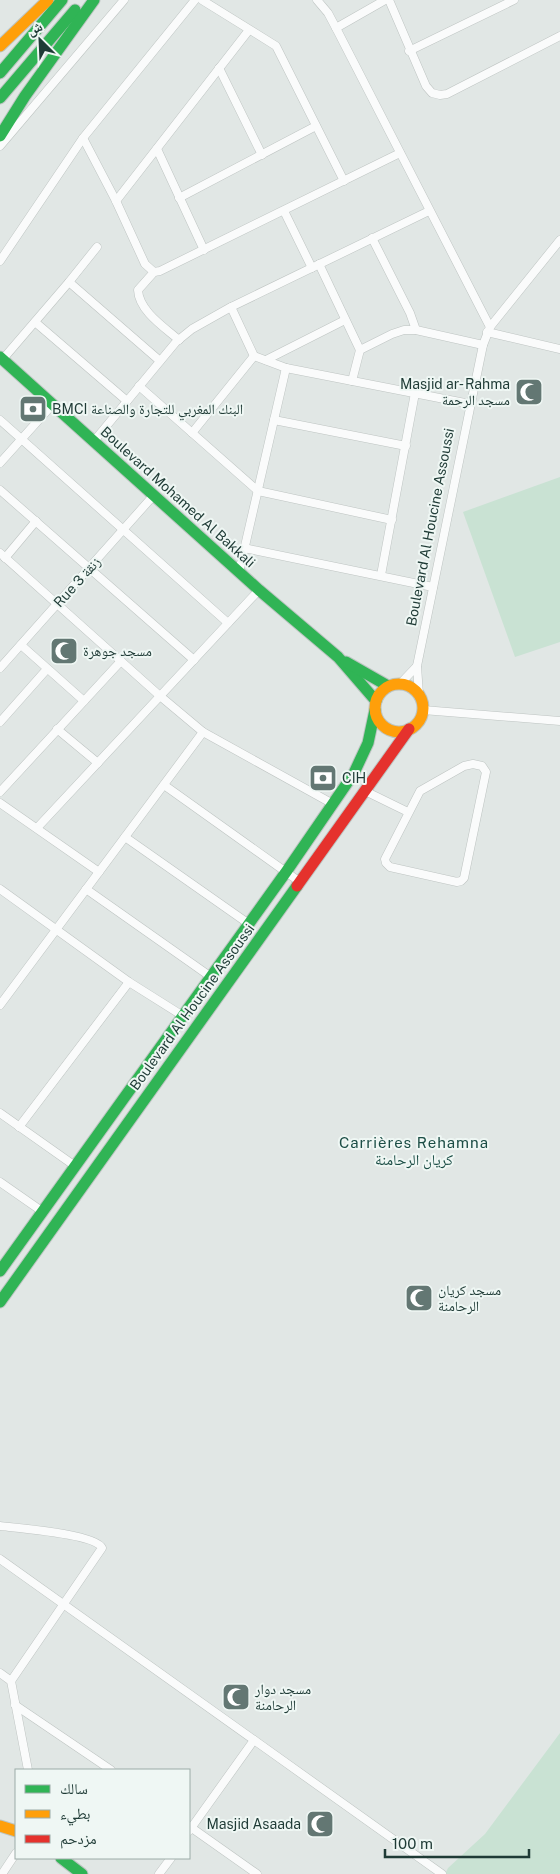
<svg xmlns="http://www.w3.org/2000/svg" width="560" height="1874" font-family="'Public Sans','Noto Naskh Arabic',sans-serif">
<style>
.green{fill:#c9e2d3}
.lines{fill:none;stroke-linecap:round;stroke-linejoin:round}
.street-casing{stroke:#bec4c2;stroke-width:9}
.fast-casing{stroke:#bdc5c2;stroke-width:13}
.slow-casing{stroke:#bdc5c2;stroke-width:13}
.jam-casing{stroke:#bdc5c2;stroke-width:13}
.street{stroke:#fafbfb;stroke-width:8}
.fast{stroke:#30b455;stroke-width:11}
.slow{stroke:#ff9f0a;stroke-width:11}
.jam{stroke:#e5322d;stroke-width:11}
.labels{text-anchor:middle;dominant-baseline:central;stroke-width:4;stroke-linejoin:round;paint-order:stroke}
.poi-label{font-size:14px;fill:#1f3b36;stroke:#eff7f4;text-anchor:start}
.street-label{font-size:14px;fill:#1f3b36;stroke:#eff7f4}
.neighbourhood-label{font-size:15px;letter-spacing:1px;fill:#1b4d45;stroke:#eff7f4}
</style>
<rect width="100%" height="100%" fill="#e1e7e5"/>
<g class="green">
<path d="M560 477V642L515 657 463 512Z"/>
<path d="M560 1733V1874H445L448 1868 485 1834Z"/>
</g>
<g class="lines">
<defs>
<g id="street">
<path d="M202 0 276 46 344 181"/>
<path d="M317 0 328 13 336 28 490 327"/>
<path d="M389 0 426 86 432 93 440 95 447 94 560 36"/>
<path d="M336 28 385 0"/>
<path d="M409 51 514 0"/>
<path d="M219 68 262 155"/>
<path d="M83 138 116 201 145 264 154 272 160 271 400 153"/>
<path d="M0 146 124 0"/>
<path d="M157 149 204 250"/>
<path d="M179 198 316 126"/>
<path d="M116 201 249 30"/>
<path d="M284 211 312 268"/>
<path d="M372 238 410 313 416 330"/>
<path d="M0 261 83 138 195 0"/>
<path d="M319 264 360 350"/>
<path d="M154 272 138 290C139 311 164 327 179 340"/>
<path d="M69 282 160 361"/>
<path d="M231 307 254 356 286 368 470 404"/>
<path d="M35 322 127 401"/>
<path d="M487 332 560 349"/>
<path d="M3 359 69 282 97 247"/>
<path d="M266 360 345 320"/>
<path d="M352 381 360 350 392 334 404 330H416L483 345"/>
<path d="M139 386 258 491 392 520"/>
<path d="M0 420 228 623"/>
<path d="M274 420 406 446"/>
<path d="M192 433 254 356"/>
<path d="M94 441 176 342 192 329 231 307 429 211"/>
<path d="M0 463 53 404"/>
<path d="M0 490 194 660"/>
<path d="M244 548 433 587"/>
<path d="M0 553 160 696 203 732 333 804"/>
<path d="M5 558 36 521"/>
<path d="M239 572 286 368"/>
<path d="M381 575 415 393"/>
<path d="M21 645 84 701"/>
<path d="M0 668 154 495"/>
<path d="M400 684 417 666"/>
<path d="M419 695 417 666 483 345 490 327 560 240"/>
<path d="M423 710 560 721"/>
<path d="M0 722 47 669"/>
<path d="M57 729 98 763"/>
<path d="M473 764 482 766 486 772 464 878 461 881 457 882 390 867 386 863 385 859 420 791 464 766Z"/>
<path d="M164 785 300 882"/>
<path d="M365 791 408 812"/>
<path d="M0 792 121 661"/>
<path d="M0 803 99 872"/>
<path d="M37 828 259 590"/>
<path d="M125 837 249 924"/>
<path d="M0 889 129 982 183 1016"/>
<path d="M86 889 211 977"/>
<path d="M0 1005 203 732"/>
<path d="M0 1113 75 1166"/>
<path d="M19 1127 129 982"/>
<path d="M0 1182 43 1212"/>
<path d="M0 1526C17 1528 96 1534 102 1548L11 1681"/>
<path d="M0 1559 442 1874"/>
<path d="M0 1673 11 1681 28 1770"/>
<path d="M15 1705 111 1770"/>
<path d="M189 1826 257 1874"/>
<path d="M189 1831 254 1740"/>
<path d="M2 1874 16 1853"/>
<path d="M159 1874 171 1858"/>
</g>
<g id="fast">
<path d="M0 73 62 0"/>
<path d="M0 98 75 10"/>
<path d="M0 136 25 96 94 0"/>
<path d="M0 357 259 590 338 657 376 701"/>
<path d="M346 662 388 686"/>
<path d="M0 1271 286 872 354 773 368 743 375 710"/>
<path d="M0 1302 297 886"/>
<path d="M61 1858 82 1874"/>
</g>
<g id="slow">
<path d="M0 46 48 0"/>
<circle cx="399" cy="708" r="24"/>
<path d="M0 1826 16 1831"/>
</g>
<path id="jam" d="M297 886 409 729"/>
</defs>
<use href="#street" class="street-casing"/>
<use href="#fast" class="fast-casing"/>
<use href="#slow" class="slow-casing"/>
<use href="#jam" class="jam-casing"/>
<use href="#street" class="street"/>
<use href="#fast" class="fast"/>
<use href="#slow" class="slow"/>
<use href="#jam" class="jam"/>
</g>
<defs>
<symbol id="mosque-square" viewBox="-11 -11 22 22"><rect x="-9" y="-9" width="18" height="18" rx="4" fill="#637773" stroke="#eff7f4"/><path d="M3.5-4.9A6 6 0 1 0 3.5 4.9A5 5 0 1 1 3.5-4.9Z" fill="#fff"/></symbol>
<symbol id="bank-square" viewBox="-11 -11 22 22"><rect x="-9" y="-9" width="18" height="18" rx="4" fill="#637773" stroke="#eff7f4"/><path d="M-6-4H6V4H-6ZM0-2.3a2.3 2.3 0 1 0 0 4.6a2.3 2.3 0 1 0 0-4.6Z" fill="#fff"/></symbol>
</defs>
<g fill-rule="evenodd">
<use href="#mosque-square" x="513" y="376" width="32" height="32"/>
<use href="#bank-square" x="17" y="393" width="32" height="32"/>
<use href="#mosque-square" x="48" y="635" width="32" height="32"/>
<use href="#bank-square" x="307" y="762" width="32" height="32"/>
<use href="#mosque-square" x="403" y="1282" width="32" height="32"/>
<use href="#mosque-square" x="220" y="1681" width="32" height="32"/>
<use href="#mosque-square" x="304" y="1808" width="32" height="32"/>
</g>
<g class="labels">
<g class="poi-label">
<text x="510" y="384" text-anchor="end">Masjid ar- Rahma<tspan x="510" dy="16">مسجد الرحمة</tspan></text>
<text x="52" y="409">BMCI البنك المغربي للتجارة والصناعة</text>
<text x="83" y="651">مسجد جوهرة</text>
<text x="342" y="778">CIH</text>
<text x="438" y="1290">مسجد كريان<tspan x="438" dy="16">الرحامنة</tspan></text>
<text x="255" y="1689">مسجد دوار<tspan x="255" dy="16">الرحامنة</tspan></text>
<text x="301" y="1824" text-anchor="end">Masjid Asaada</text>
</g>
<g class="street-label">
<text transform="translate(178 497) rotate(42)">Boulevard Mohamed Al Bakkali</text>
<text transform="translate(430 527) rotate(-79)">Boulevard Al Houcine Assoussi</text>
<text transform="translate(77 582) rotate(-48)">Rue 3 زنقة</text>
<text transform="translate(192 1007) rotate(-54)">Boulevard Al Houcine Assoussi</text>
</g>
<g class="neighbourhood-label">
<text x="414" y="1142">Carrières Rehamna<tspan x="414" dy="17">كريان الرحامنة</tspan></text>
</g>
</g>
<rect x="15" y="1769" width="175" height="90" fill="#eff7f4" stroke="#9caca8"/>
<rect x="25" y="1785" width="25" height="8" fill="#30b455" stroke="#9caca8"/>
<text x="60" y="1794" font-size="15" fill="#1f3b36">سالك</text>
<rect x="25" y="1810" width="25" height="8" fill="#ff9f0a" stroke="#9caca8"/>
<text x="60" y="1819" font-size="15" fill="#1f3b36">بطيء</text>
<rect x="25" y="1835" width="25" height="8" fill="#e5322d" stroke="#9caca8"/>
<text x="60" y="1844" font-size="15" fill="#1f3b36">مزدحم</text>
<g transform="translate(40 40) rotate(336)" stroke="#eff7f4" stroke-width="4" paint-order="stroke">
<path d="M0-4L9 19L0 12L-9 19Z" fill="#1f3b36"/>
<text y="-8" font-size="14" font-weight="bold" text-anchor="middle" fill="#1f3b36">ش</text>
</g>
<path d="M385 1849v8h144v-8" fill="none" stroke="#1f3b36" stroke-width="2.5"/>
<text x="392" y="1849" font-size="15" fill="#1f3b36" stroke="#eff7f4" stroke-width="4" paint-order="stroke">100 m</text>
</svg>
